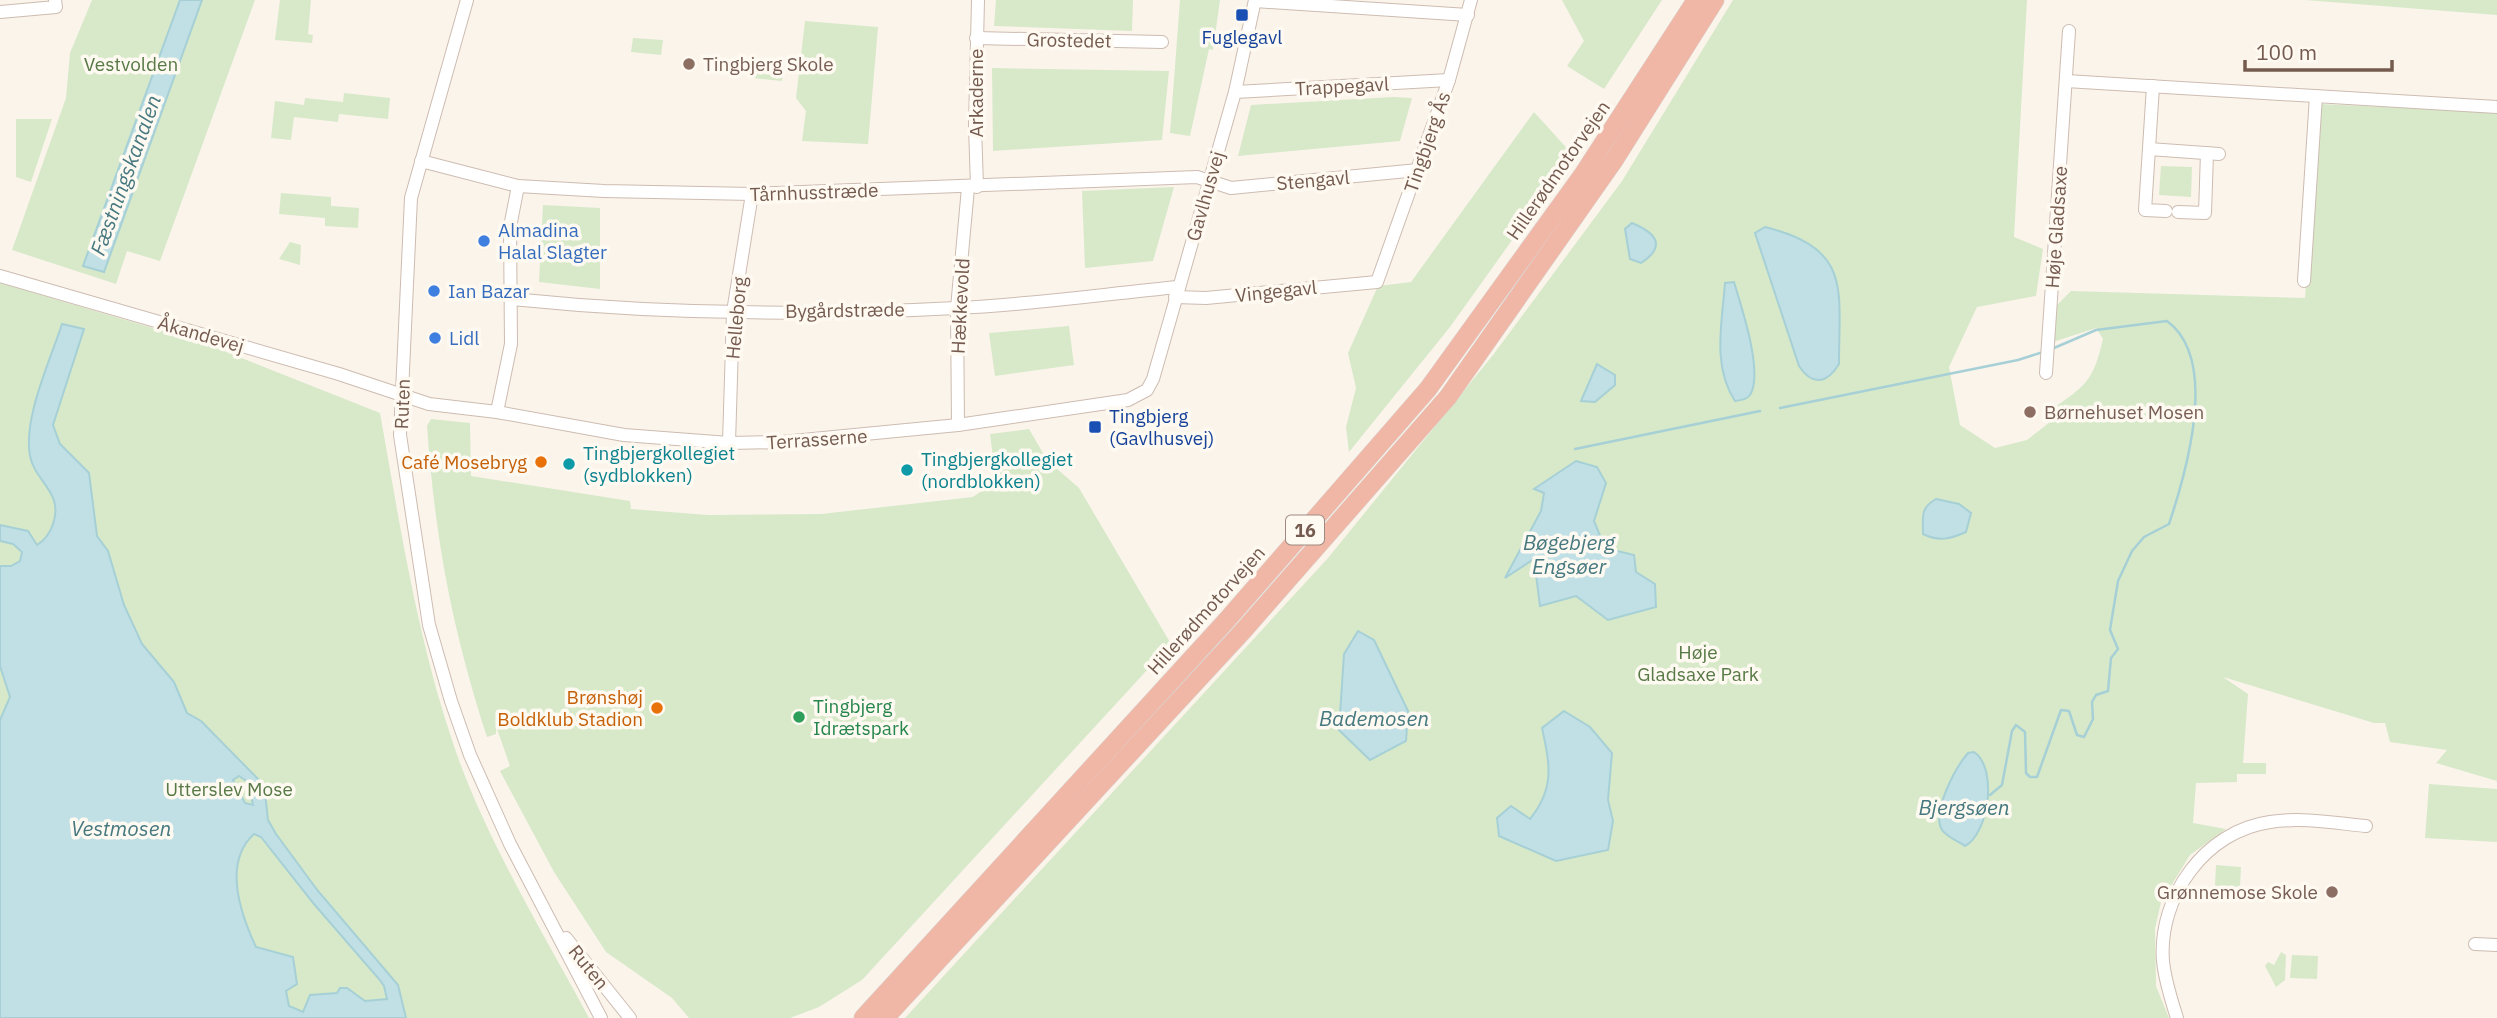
<svg xmlns="http://www.w3.org/2000/svg" width="2497" height="1018" font-family="'IBM Plex Sans',sans-serif">
<style>
.green{fill:#d7e9c9}
.water{fill:#c0e0e5;stroke:#a6d0d6;stroke-width:2;fill-rule:evenodd}
.lines{fill:none;stroke-linecap:round;stroke-linejoin:round}
.stream{stroke:#a6d0d6;stroke-width:2.5}
.minor-casing{stroke:#cdbcb1;stroke-width:14}
.highway-casing{stroke:#d8d1ce;stroke-width:19}
.minor{stroke:#fff;stroke-width:12}
.highway{stroke:#f1b7a6;stroke-width:18}
.transit-dot{fill:#1a4fb4;stroke:#fef9f1;stroke-width:2.5}
.education-dot{fill:#8d6e63;stroke:#fef9f1;stroke-width:2.5}
.shop-dot{fill:#3f7fe0;stroke:#fef9f1;stroke-width:2.5}
.food-dot{fill:#e8710a;stroke:#fef9f1;stroke-width:2.5}
.culture-dot{fill:#0f9aa8;stroke:#fef9f1;stroke-width:2.5}
.leisure-dot{fill:#2e9e5b;stroke:#fef9f1;stroke-width:2.5}
.labels{text-anchor:middle;dominant-baseline:central;stroke-width:7;stroke-linejoin:round;paint-order:stroke}
.shield{fill:#fef9f1;stroke:#9e8a80;stroke-width:2}
.shield-label{font-size:18px;font-weight:bold;fill:#755b4f}
.transit-label{font-size:19px;fill:#164399;stroke:#fef9f1}
.street-label{font-size:19px;fill:#755b4f;stroke:#fef9f1}
.park-label{font-size:19px;fill:#587a47;stroke:#fef9f1}
.education-label{font-size:19px;fill:#785e54;stroke:#fef9f1;text-anchor:start}
.shop-label{font-size:19px;fill:#366cbe;stroke:#fef9f1;text-anchor:start}
.culture-label{font-size:19px;fill:#0d838f;stroke:#fef9f1;text-anchor:start}
.food-label{font-size:19px;fill:#c56008;stroke:#fef9f1;text-anchor:end}
.leisure-label{font-size:19px;fill:#27864d;stroke:#fef9f1;text-anchor:start}
.water-label{font-size:21px;font-style:italic;fill:#467880;stroke:#fef9f1}
</style>
<rect width="100%" height="100%" fill="#fbf4eb"/>
<g class="green">
<path d="M92 0H255L160 261 127 251 116 284 12 250 66 98 70 53Z"/>
<path d="M280 0H311L308 34 313 35 312 43 275 40Z"/>
<path d="M996 0H1133L1132 31 994 26Z"/>
<path d="M1180 0H1220L1213 50 1209 49 1190 136 1170 133Z"/>
<path d="M1562 0H1662L1604 89 1567 66 1584 41Z"/>
<path d="M1733 0H2027L2014 237 2043 249 2036 296 1977 307 1949 367 1960 425 1995 448 2027 440 2050 422 2051 410C2086 385 2093 382 2103 339L2096 328 2053 342 2055 307 2071 291 2305 298 2319 104 2497 112V781L2436 763 2447 750 2390 742 2385 723H2374L2223 677 2248 694 2243 763H2266V774H2237V782L2196 783 2193 823 2226 829 2190 855 2161 902 2155 929 2156 986 2169 1018H905L1328 558 1493 355 1622 181Z"/>
<path d="M2305 0H2497V15Z"/>
<path d="M805 21 878 27 868 144 802 141 806 111 796 98Z"/>
<path d="M633 38 663 40 661 55 631 52Z"/>
<path d="M754 64 784 67 782 81 753 78Z"/>
<path d="M992 68 1169 71 1162 140 993 151Z"/>
<path d="M344 93 390 98 388 119 339 114 338 122 294 117 291 140 271 138 275 101 304 105 305 98 343 102Z"/>
<path d="M1393 97 1412 98 1400 141 1238 156 1251 105Z"/>
<path d="M1534 112 1573 155 1450 327 1349 452 1346 427 1356 388 1348 353 1378 286 1411 282Z"/>
<path d="M16 119H52L31 182 16 177Z"/>
<path d="M2161 166 2192 167 2191 197 2159 195Z"/>
<path d="M1174 187 1153 261 1085 268 1082 191Z"/>
<path d="M281 193 331 197V206L359 208 358 228 325 226V218L279 214Z"/>
<path d="M543 205 600 208V289L539 282Z"/>
<path d="M290 242 301 245 300 265 279 259Z"/>
<path d="M0 283 204 343 380 413C400 525 417 638 454 746 485 838 543 932 589 1018H0Z"/>
<path d="M1069 326 1074 365 995 376 989 333Z"/>
<path d="M431 419 470 423 471 476 630 501 631 509 708 515 821 514 973 497 996 481 990 434 1029 429 1047 460 1079 488 1171 644 862 980 819 1007 790 1018H689L672 998 606 952 554 872 500 771 510 766 496 726V734L487 737C452 629 435 539 427 426Z"/>
<path d="M2429 784 2497 789V842L2425 838Z"/>
<path d="M2216 865 2241 867 2240 887 2215 886Z"/>
<path d="M2281 952 2286 955 2285 980 2276 987 2265 966 2268 962 2274 965Z"/>
<path d="M2292 955 2318 956 2317 979 2290 978Z"/>
</g>
<g class="water">
<path d="M180 0H202L104 272 83 266Z"/>
<path d="M1632 223C1656 233 1667 246 1641 263L1630 259 1625 229Z"/>
<path d="M1765 227C1852 249 1839 288 1839 364 1827 384 1812 386 1799 366L1755 233Z"/>
<path d="M1734 282C1741 306 1764 373 1750 395 1746 400 1741 400 1735 401 1712 366 1722 323 1725 283Z"/>
<path d="M62 324 84 329 53 425 60 444 89 473 97 536 108 551 124 605 142 644 174 682 187 713 201 721 259 780 265 792 268 820 276 834 318 891 398 985 406 1018H0V720L10 697 0 666V566H11L20 561 22 552 13 544 0 541V525L28 531 37 545C45 540 50 533 53 524 64 492 35 482 30 456 23 418 50 361 62 324ZM239 776 248 782 253 805 245 803 233 780ZM254 834 261 837 314 904 379 979 384 986 387 999 365 1001 347 988H340L337 993 310 995 303 1012 289 1006 286 991 297 984 293 957 256 947C241 915 222 863 254 834Z"/>
<path d="M1597 364 1615 375V385L1595 402 1581 401Z"/>
<path d="M1576 461 1597 467 1606 483 1594 521 1605 548 1634 555 1636 572 1655 584 1656 607 1608 620 1576 596 1540 606 1534 559 1505 578 1541 511 1544 493 1534 489Z"/>
<path d="M1936 499 1959 504 1971 513 1966 532C1950 539 1939 542 1923 534 1923 517 1920 508 1936 499Z"/>
<path d="M1358 631 1374 640 1408 711 1406 741 1370 760 1339 730 1344 654Z"/>
<path d="M1564 711 1590 727 1612 753 1608 800 1613 821 1608 850 1556 861 1499 836 1497 818 1511 806 1530 819C1555 788 1550 765 1542 728Z"/>
<path d="M1974 752C1998 768 1989 833 1965 846 1958 841 1947 837 1942 830 1931 812 1956 767 1968 753Z"/>
</g>
<g class="lines">
<g class="stream">
<path d="M1780 408 2018 360 2043 352"/>
<path d="M1575 449 1760 411"/>
<path d="M1990 795 2002 785 2012 731 2016 725 2025 732 2026 773 2030 777H2037L2061 710 2069 711 2077 735 2084 737 2093 719 2092 702 2096 695 2108 691 2111 658 2118 649 2110 630 2118 581 2132 551 2144 537 2169 524C2186 473 2220 360 2167 321L2096 330 2054 348"/>
</g>
<defs>
<g id="minor">
<path d="M467 0 411 198 400 435 429 625 451 701 470 755 510 844 601 1018"/>
<path d="M1255 1 1468 15"/>
<path d="M0 12 56 7 55 0"/>
<path d="M976 38 1162 42"/>
<path d="M2066 81 2497 107"/>
<path d="M2153 86 2145 210 2166 211"/>
<path d="M1235 92 1449 80"/>
<path d="M2149 149 2219 154"/>
<path d="M421 161 518 186 604 191 752 194 1197 177 1231 188 1418 170"/>
<path d="M977 187 975 126 978 0"/>
<path d="M2178 212 2205 213 2207 153"/>
<path d="M0 276 339 374 429 404 497 412 624 435 729 443 782 442 958 425 1128 400 1147 390 1153 379 1235 92 1255 0"/>
<path d="M2304 281 2316 96"/>
<path d="M1175 297 1206 298 1377 282 1449 80 1471 0"/>
<path d="M512 299C659 314 808 316 956 308 1030 305 1105 294 1178 287"/>
<path d="M2046 373 2069 31"/>
<path d="M497 412 511 344 510 227 518 186"/>
<path d="M958 425 957 308 968 188"/>
<path d="M729 443 733 312 752 194"/>
<path d="M566 938 630 1018"/>
<path d="M2475 944 2497 945"/>
<path d="M2177 1018C2171 999 2165 981 2163 961 2158 897 2205 831 2270 822 2302 817 2335 823 2366 826"/>
</g>
<g id="highway">
<path d="M863 1018 1226 621 1428 389 1584 173 1696 0"/>
<path d="M885 1018 1243 631 1448 397 1615 159 1715 0"/>
</g>
</defs>
<use href="#minor" class="minor-casing"/>
<use href="#highway" class="highway-casing"/>
<use href="#minor" class="minor"/>
<use href="#highway" class="highway"/>
</g>
<g class="transit-dot">
<rect x="1235" y="8" width="14" height="14" rx="3.5"/>
<rect x="1088" y="420" width="14" height="14" rx="3.5"/>
</g>
<g class="education-dot">
<circle cx="689" cy="64" r="7"/>
<circle cx="2030" cy="412" r="7"/>
<circle cx="2332" cy="892" r="7"/>
</g>
<g class="shop-dot">
<circle cx="484" cy="241" r="7"/>
<circle cx="434" cy="291" r="7"/>
<circle cx="435" cy="338" r="7"/>
</g>
<g class="food-dot">
<circle cx="541" cy="462" r="7"/>
<circle cx="657" cy="708" r="7"/>
</g>
<g class="culture-dot">
<circle cx="569" cy="464" r="7"/>
<circle cx="907" cy="470" r="7"/>
</g>
<circle class="leisure-dot" cx="799" cy="717" r="7"/>
<g class="labels">
<rect class="shield" x="1286" y="515.5" width="38" height="29" rx="5"/>
<g class="shield-label">
<text x="1305" y="530">16</text>
</g>
<g class="transit-label">
<text x="1242" y="37">Fuglegavl</text>
<text x="1109" y="416" text-anchor="start">Tingbjerg<tspan x="1109" dy="22">(Gavlhusvej)</tspan></text>
</g>
<g class="street-label">
<text transform="translate(1069 40) rotate(1)">Grostedet</text>
<text transform="translate(1342 86) rotate(-3)">Trappegavl</text>
<text transform="translate(976 93) rotate(-90)">Arkaderne</text>
<text transform="translate(1427 142) rotate(-71)">Tingbjerg Ås</text>
<text transform="translate(1558 170) rotate(-55)">Hillerødmotorvejen</text>
<text transform="translate(1313 180) rotate(-5)">Stengavl</text>
<text transform="translate(814 192) rotate(-2)">Tårnhusstræde</text>
<text transform="translate(1205 196) rotate(-74)">Gavlhusvej</text>
<text transform="translate(2056 227) rotate(-86)">Høje Gladsaxe</text>
<text transform="translate(1276 291) rotate(-6)">Vingegavl</text>
<text transform="translate(960 306) rotate(-87)">Hækkevold</text>
<text transform="translate(845 310) rotate(-1)">Bygårdstræde</text>
<text transform="translate(736 318) rotate(-85)">Helleborg</text>
<text transform="translate(201 334) rotate(16)">Åkandevej</text>
<text transform="translate(402 404) rotate(-88)">Ruten</text>
<text transform="translate(817 439) rotate(-4)">Terrasserne</text>
<text transform="translate(1206 610) rotate(-48)">Hillerødmotorvejen</text>
<text transform="translate(589 967) rotate(51)">Ruten</text>
</g>
<g class="park-label">
<text x="131" y="64">Vestvolden</text>
<text x="1698" y="652">Høje<tspan x="1698" dy="22">Gladsaxe Park</tspan></text>
<text x="229" y="789">Utterslev Mose</text>
</g>
<g class="education-label">
<text x="703" y="64">Tingbjerg Skole</text>
<text x="2044" y="412">Børnehuset Mosen</text>
<text x="2318" y="892" text-anchor="end">Grønnemose Skole</text>
</g>
<g class="shop-label">
<text x="498" y="230">Almadina<tspan x="498" dy="22">Halal Slagter</tspan></text>
<text x="448" y="291">Ian Bazar</text>
<text x="449" y="338">Lidl</text>
</g>
<g class="culture-label">
<text x="583" y="453">Tingbjergkollegiet<tspan x="583" dy="22">(sydblokken)</tspan></text>
<text x="921" y="459">Tingbjergkollegiet<tspan x="921" dy="22">(nordblokken)</tspan></text>
</g>
<g class="food-label">
<text x="527" y="462">Café Mosebryg</text>
<text x="643" y="697">Brønshøj<tspan x="643" dy="22">Boldklub Stadion</tspan></text>
</g>
<g class="leisure-label">
<text x="813" y="706">Tingbjerg<tspan x="813" dy="22">Idrætspark</tspan></text>
</g>
<g class="water-label">
<text transform="translate(125 175) rotate(-70)">Fæstningskanalen</text>
<text x="1569" y="542">Bøgebjerg<tspan x="1569" dy="24">Engsøer</tspan></text>
<text x="1374" y="718">Bademosen</text>
<text x="1964" y="807">Bjergsøen</text>
<text x="121" y="828">Vestmosen</text>
</g>
</g>
<path d="M2245 60v10h147v-10" fill="none" stroke="#755b4f" stroke-width="3.5"/>
<text x="2256" y="60" font-size="21" fill="#755b4f" stroke="#fef9f1" stroke-width="5" paint-order="stroke">100 m</text>
</svg>
